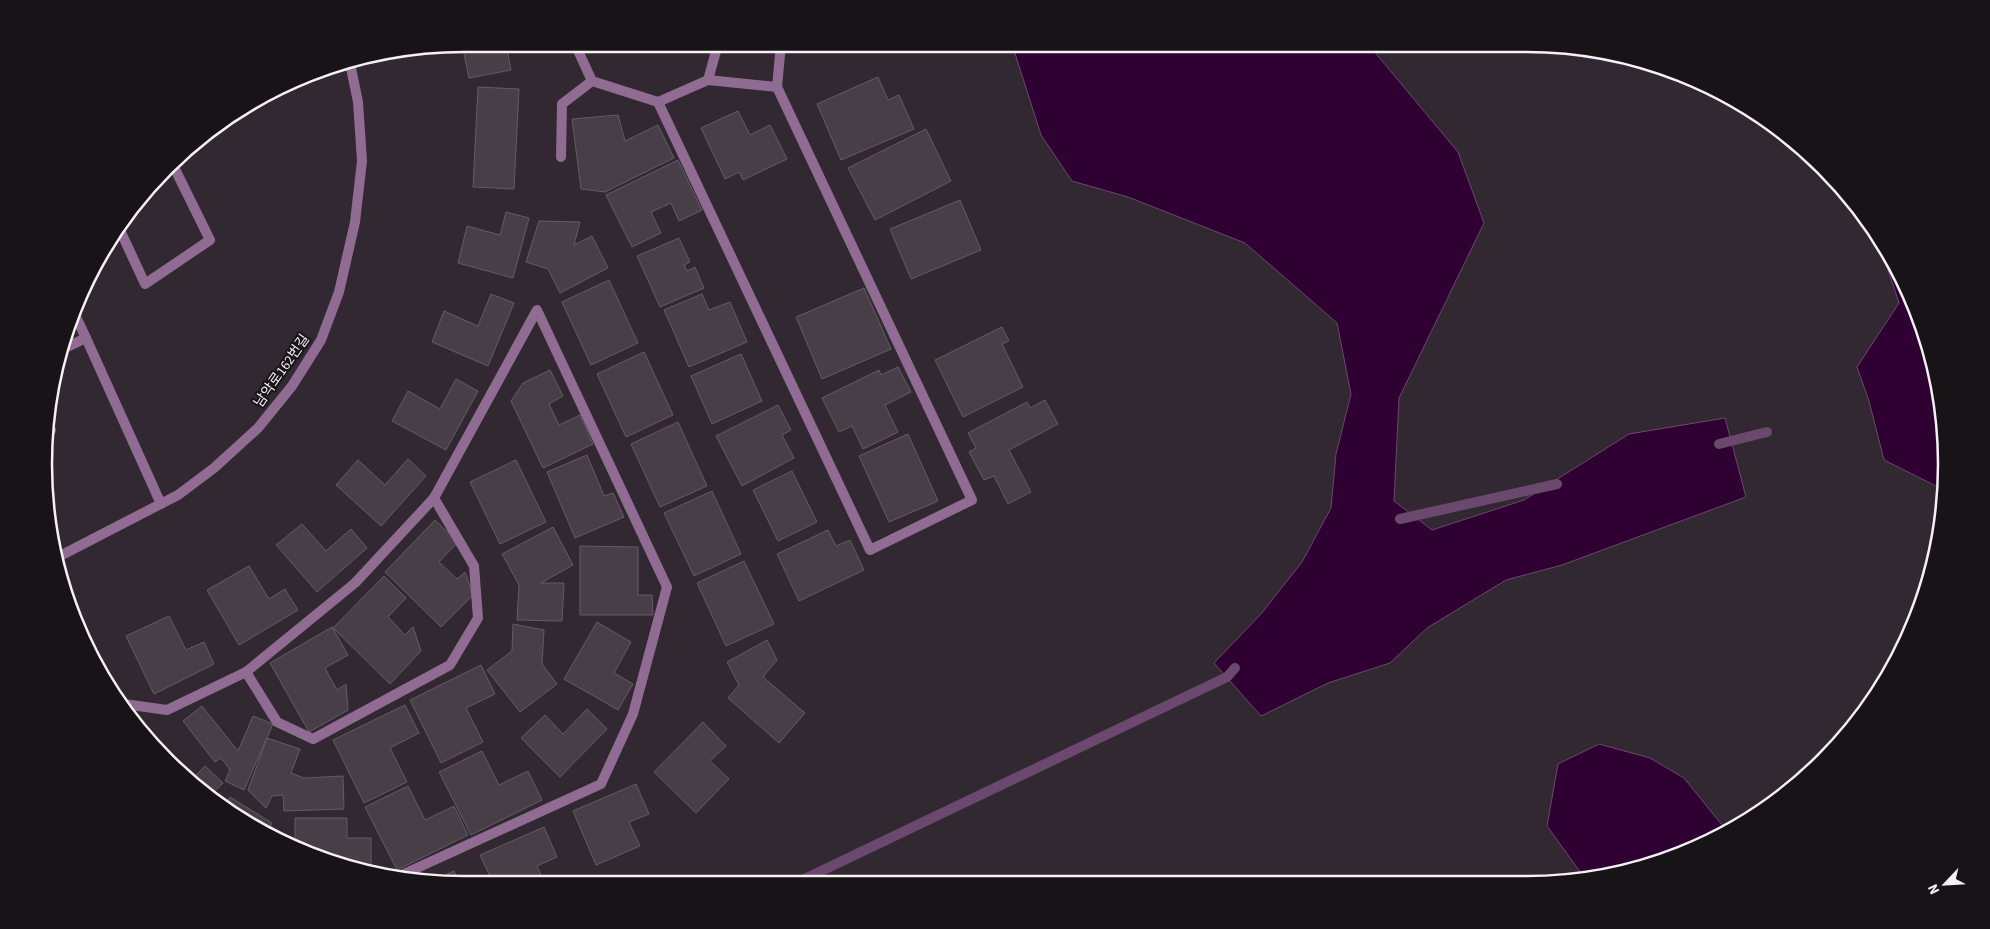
<svg xmlns="http://www.w3.org/2000/svg" width="1990" height="929" font-family="'Source Sans 3','Noto Sans KR',sans-serif">
<style>
.water{fill:#2f0032;stroke:#6b486d}
.lines{fill:none;stroke-linecap:round;stroke-linejoin:round}
.stream{stroke:#6b486d;stroke-width:10}
.building{fill:#483e48;stroke:#655a65}
.service{stroke:#906b92;stroke-width:10}
.minor{stroke:#906b92;stroke-width:10}
.tertiary{stroke:#906b92;stroke-width:10}
.labels{text-anchor:middle;dominant-baseline:central;stroke-width:4;stroke-linejoin:round;paint-order:stroke}
.street-label{font-size:14px;fill:#f7f1f7;stroke:#171317}
.rim{fill:none;stroke:#f7f1f7;stroke-width:2.5}
</style>
<rect width="100%" height="100%" fill="#322832"/>
<g class="water">
<path d="M1012 44H1368L1458 152 1484 223 1399 398 1394 501 1432 530 1524 500 1629 434 1725 418 1746 497 1562 565 1506 580 1427 628 1390 663 1328 683 1261 716 1214 663 1261 614 1302 562 1331 508 1336 454 1351 394 1337 323 1245 243 1128 197 1072 181 1041 135Z"/>
<path d="M1875 230 1914 303 1938 382 1946 464 1944 490 1884 460 1869 401 1857 367 1899 303Z"/>
<path d="M1599 744 1650 758 1684 778 1726 830 1687 853 1586 880 1547 826 1558 764Z"/>
</g>
<g class="lines">
<g class="stream">
<path d="M1719 444 1767 432"/>
<path d="M1400 519 1557 484"/>
<path d="M794 884 1227 677 1235 668"/>
</g>
</g>
<g class="building">
<path d="M462 44H506L511 70 469 78Z"/>
<path d="M878 77 888 100 899 95 914 129 841 160 817 104Z"/>
<path d="M478 87 519 89 514 189 473 187Z"/>
<path d="M738 111 750 135 770 125 787 159 743 180 739 172 725 179 701 128Z"/>
<path d="M618 115 625 141 658 125 674 158 605 192 581 189 572 119Z"/>
<path d="M926 129 951 181 875 220 848 168Z"/>
<path d="M678 160 702 210 679 221 671 203 651 212 661 233 632 247 606 195Z"/>
<path d="M960 200 981 250 911 279 890 229Z"/>
<path d="M506 212 529 218 513 278 458 263 467 226 500 235Z"/>
<path d="M539 221 580 222 574 245 592 236 608 268 560 293 548 269 526 262Z"/>
<path d="M679 238 690 262 684 265 687 271 695 267 704 288 660 307 637 256Z"/>
<path d="M609 280 638 343 591 365 562 302Z"/>
<path d="M864 288 891 349 822 379 796 317Z"/>
<path d="M491 294 514 303 488 366 432 342 444 311 478 326Z"/>
<path d="M702 294 709 310 730 302 747 342 689 367 664 310Z"/>
<path d="M1002 327 1009 341 1002 344 1023 387 963 417 935 360Z"/>
<path d="M644 352 673 415 626 437 597 374Z"/>
<path d="M741 354 762 401 712 424 691 376Z"/>
<path d="M898 367 911 392 885 405 898 432 863 449 852 426 839 432 822 398 879 370 881 375Z"/>
<path d="M550 370 563 396 549 404 559 425 580 415 593 444 543 468 511 401 523 383Z"/>
<path d="M456 379 478 391 446 450 392 421 408 391 440 409Z"/>
<path d="M1045 400 1058 424 1009 450 1031 492 1008 504 994 476 984 480 969 452 976 448 968 433 1027 402 1030 408Z"/>
<path d="M778 405 791 430 782 435 794 458 742 486 716 436Z"/>
<path d="M678 422 707 486 660 507 631 444Z"/>
<path d="M908 434 938 501 889 522 859 456Z"/>
<path d="M587 455 604 496 613 493 624 517 575 538 547 472Z"/>
<path d="M408 459 426 476 381 526 336 485 358 460 385 485Z"/>
<path d="M516 460 546 522 500 544 470 482Z"/>
<path d="M792 471 817 522 778 541 753 490Z"/>
<path d="M712 491 741 554 694 576 664 513Z"/>
<path d="M435 520 458 542 439 562 457 579 465 572 473 595 441 627 385 572Z"/>
<path d="M302 524 326 551 351 529 367 548 317 592 276 545Z"/>
<path d="M553 527 573 565 541 583H564L562 621 517 620 519 585 502 554Z"/>
<path d="M828 530 836 546 850 540 864 570 799 601 777 554Z"/>
<path d="M580 546 638 547V595H652L653 615H580Z"/>
<path d="M744 561 774 624 726 646 697 583Z"/>
<path d="M249 566 269 599 285 589 298 610 239 645 207 590Z"/>
<path d="M384 576 406 598 388 617 405 635 413 627 421 651 390 684 333 628Z"/>
<path d="M169 616 186 650 204 642 214 664 154 694 126 636Z"/>
<path d="M597 622 631 642 614 673 633 684 618 710 564 679Z"/>
<path d="M513 624 544 630 542 664 557 684 520 712 487 670 512 651Z"/>
<path d="M332 627 348 655 325 668 337 690 346 684 348 710 309 732 270 663Z"/>
<path d="M767 640 777 660 763 677 805 713 779 743 728 698 739 685 727 662Z"/>
<path d="M481 665 495 694 466 708 483 742 441 763 410 700Z"/>
<path d="M405 705 419 733 390 748 407 782 364 803 333 740Z"/>
<path d="M202 706 238 751 253 716 273 724 244 790 225 781 230 770 221 758 215 762 183 721Z"/>
<path d="M587 709 607 729 560 777 521 738 545 715 563 734Z"/>
<path d="M703 722 726 746 710 761 729 779 696 813 654 772Z"/>
<path d="M267 738 300 749 291 773 304 778 343 776 344 809 284 811 283 795 272 796 266 808 248 790Z"/>
<path d="M482 751 499 785 528 771 542 800 471 835 439 772Z"/>
<path d="M164 752 191 780 205 766 223 783 210 795 187 781Z"/>
<path d="M636 784 649 814 629 822 640 846 596 865 573 811Z"/>
<path d="M408 786 425 820 454 806 468 835 397 870 365 807Z"/>
<path d="M230 797 272 823 268 831 225 805Z"/>
<path d="M295 818H347V838H371V874L304 853 295 848Z"/>
<path d="M544 827 557 857 537 866 545 885H494L480 855Z"/>
<path d="M454 871 460 885 429 882Z"/>
</g>
<g class="lines">
<g class="service">
<path d="M120 230 145 284 210 240 173 165"/>
<path d="M65 348 86 338 76 317"/>
<path d="M50 430H51"/>
</g>
<g class="minor">
<path d="M575 44 592 81 658 102 870 550 972 500 777 87 781 44"/>
<path d="M708 80 777 87"/>
<path d="M658 102 708 80 718 44"/>
<path d="M561 157 562 104 592 81"/>
<path d="M86 338 161 504"/>
<path d="M65 597 110 687"/>
<path d="M246 672 277 722 313 739 450 665 478 618 474 566 434 498"/>
<path d="M124 704 167 710 246 672 355 583 434 498 537 310 667 587 633 714 601 784 395 878"/>
</g>
<path class="tertiary" d="M56 558 178 495 214 468 258 428 292 386 321 340 339 292 355 222 362 161 358 102 350 63"/>
</g>
<g class="labels">
<g class="street-label">
<text transform="translate(282 371) rotate(-55)">남악로162번길</text>
</g>
</g>
<path d="M0 0H1990V929H0ZM464 52H1526A412 412 0 0 1 1938 464V464A412 412 0 0 1 1526 876H464A412 412 0 0 1 52 464V464A412 412 0 0 1 464 52Z" fill="#171317" fill-rule="evenodd"/>
<path class="rim" d="M464 52H1526A412 412 0 0 1 1938 464V464A412 412 0 0 1 1526 876H464A412 412 0 0 1 52 464V464A412 412 0 0 1 464 52Z"/>
<g transform="translate(1945 884) rotate(245)" stroke="#171317" stroke-width="4" paint-order="stroke">
<path d="M0-4L9 19L0 12L-9 19Z" fill="#f7f1f7"/>
<text y="-8" font-size="14" font-weight="bold" text-anchor="middle" fill="#f7f1f7">N</text>
</g>
</svg>
